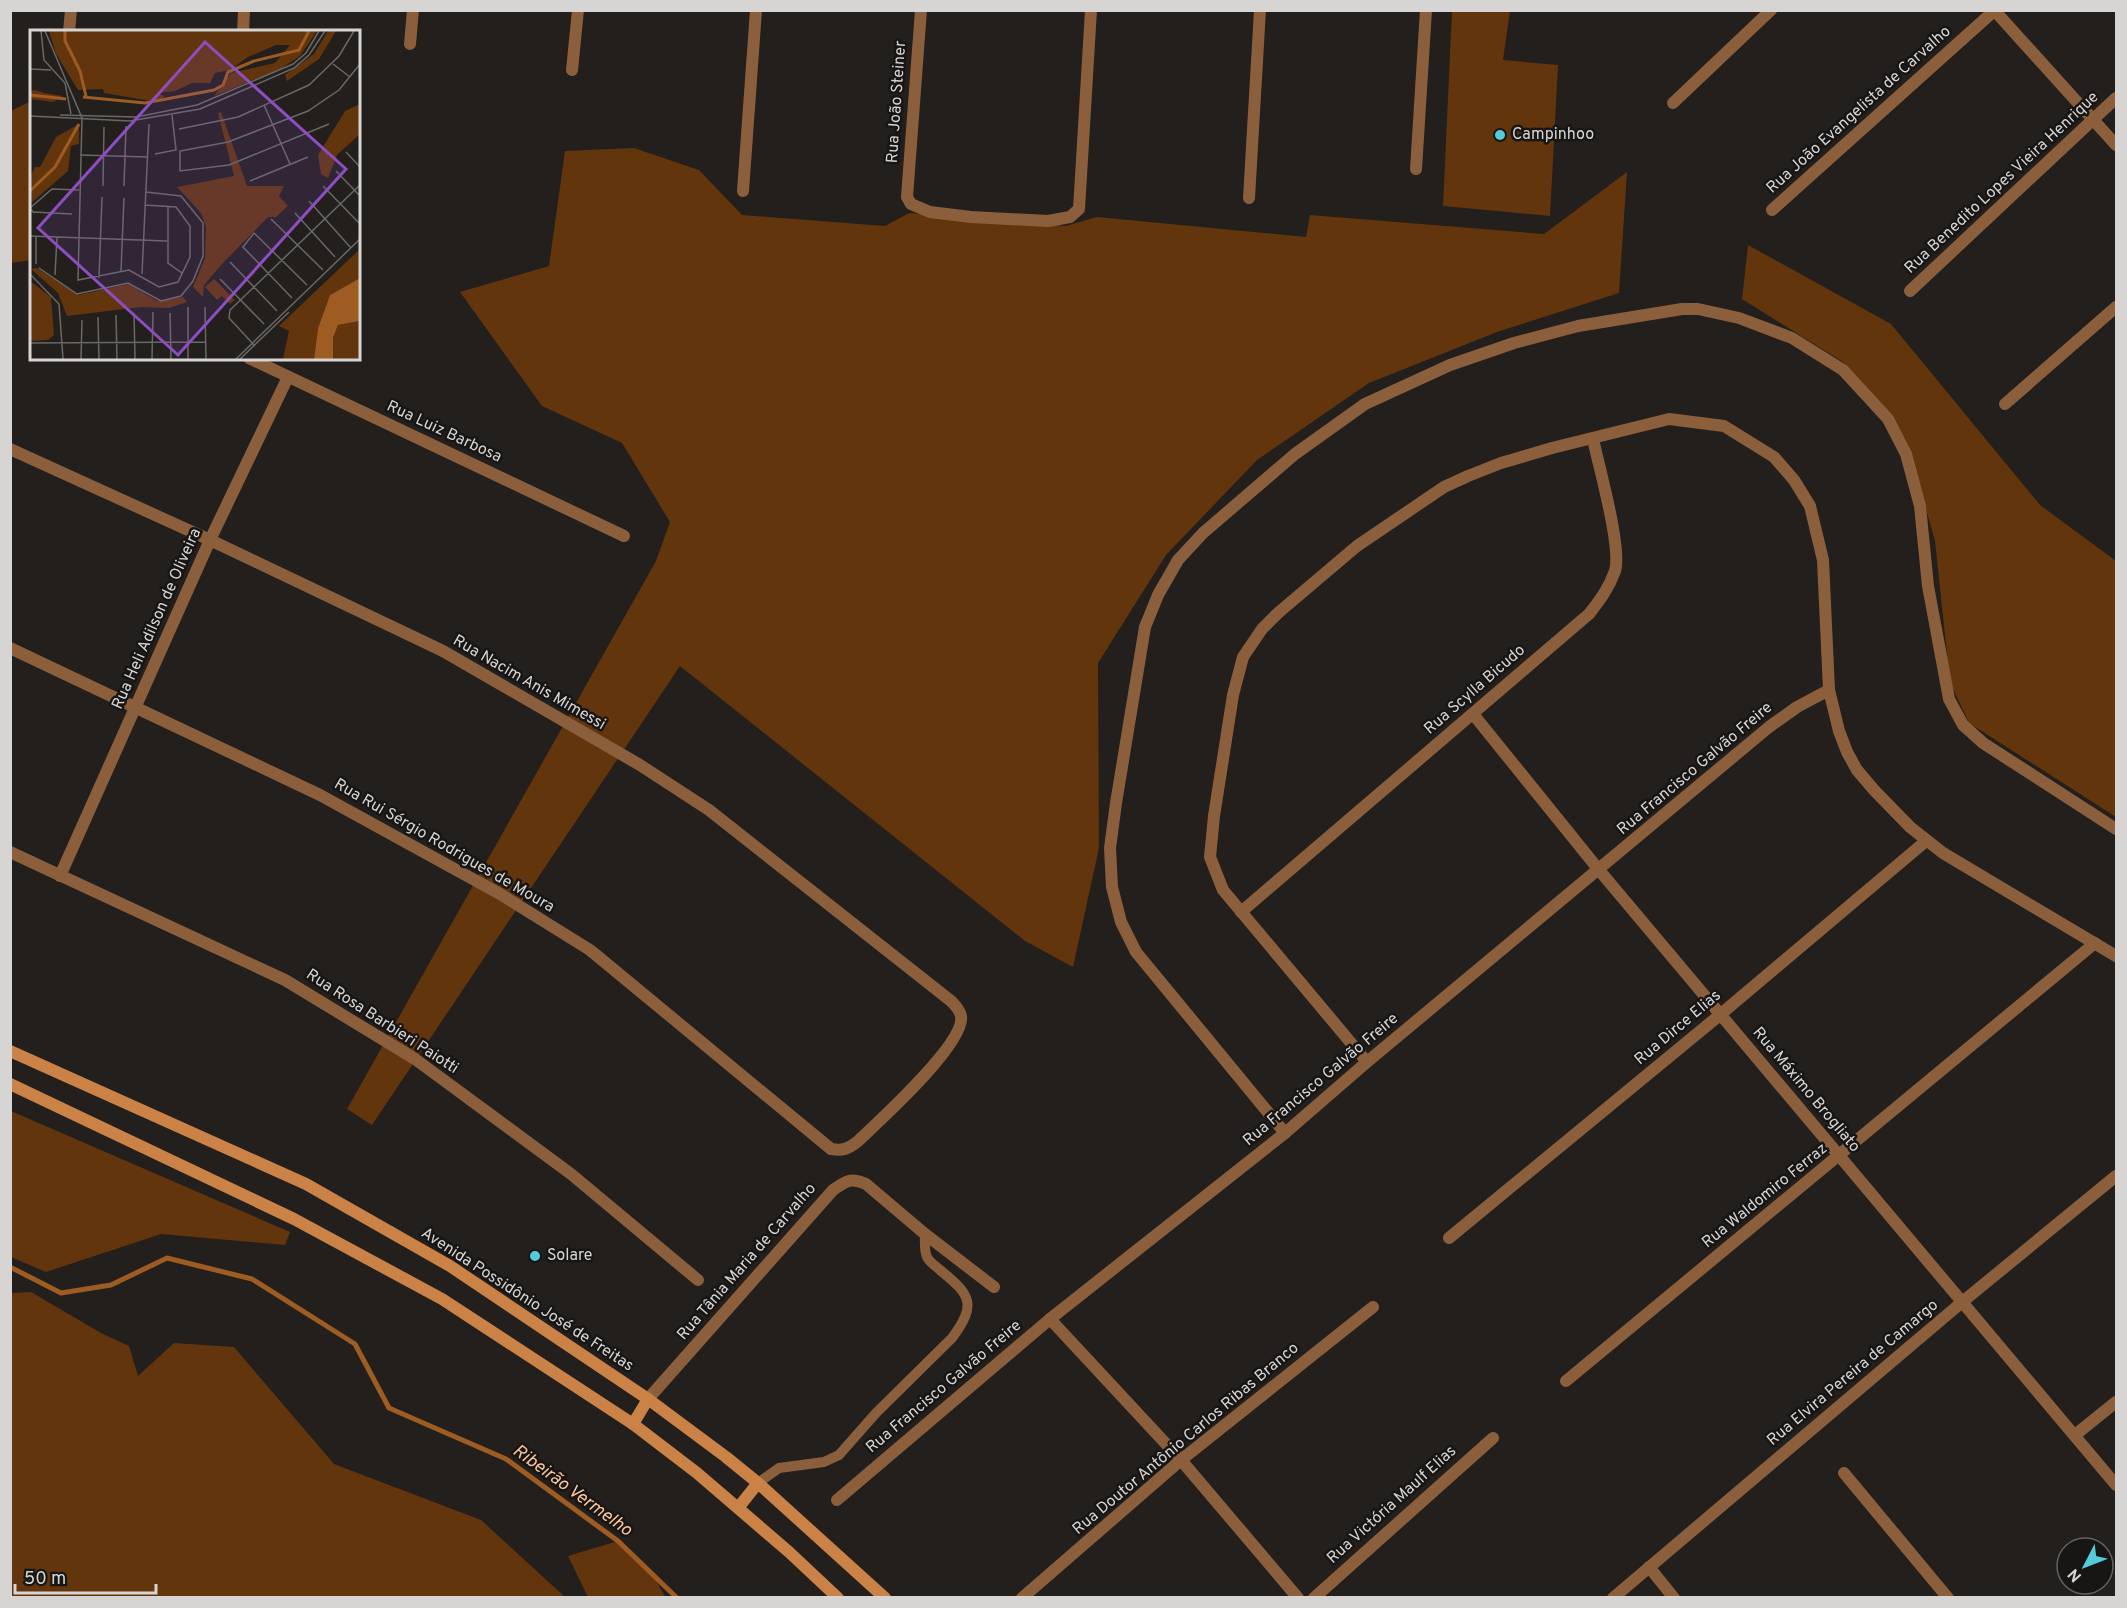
<svg xmlns="http://www.w3.org/2000/svg" width="2127" height="1608" font-family="Overpass,sans-serif">
<style>
.green{fill:#62350d}
.lines{fill:none;stroke-linecap:round;stroke-linejoin:round}
.stream{stroke:#9e5c22;stroke-width:5}
.lane{stroke:#8c5f3c;stroke-width:10}
.street{stroke:#8c5f3c;stroke-width:12}
.secondary{stroke:#cb8247;stroke-width:12}
.poi-dot{fill:#53cbdb;stroke:#181614;stroke-width:2}
.labels{text-anchor:middle;dominant-baseline:central;stroke-width:5;stroke-linejoin:round;paint-order:stroke}
.street-label{font-size:16px;fill:#d7d5d4;stroke:#181614}
.poi-label{font-size:16px;fill:#d7d5d4;stroke:#181614;text-anchor:start}
.water-label{font-size:18px;font-style:italic;fill:#fcc49a;stroke:#181614}
.inset-river{fill:none;stroke:#9e5c22;stroke-width:3}
.inset-road{fill:none;stroke:#6a6866;stroke-width:1.5}
.view{fill:#8d4ec3;fill-opacity:0.15;stroke:#8d4ec3;stroke-width:3}
.inset-edge{fill:none;stroke:#d7d5d4;stroke-width:3}
</style>
<rect width="100%" height="100%" fill="#221f1d"/>
<g class="green">
<path d="M1452 11H1510L1503 60 1558 65 1550 216 1443 206Z"/>
<path d="M31 101V260L11 263V111Z"/>
<path d="M634 148 699 170 742 215 885 226 909 213 1066 226 1097 217 1306 237 1310 215 1544 234 1627 172 1619 293 1497 332 1369 383 1257 460 1166 555 1098 663 1099 848 1073 967 1025 941 680 666 372 1125 347 1109 656 561 670 522 622 443 542 406 460 292 549 266 565 151Z"/>
<path d="M1748 245 1891 324 2040 505 2116 561V817L1969 723 1950 682 1935 541 1907 443 1843 362 1742 299Z"/>
<path d="M11 1111 290 1232 285 1245 161 1234 46 1272 11 1257Z"/>
<path d="M31 1292 101 1333 129 1346 138 1376 174 1343 234 1347 334 1464 481 1520 565 1597H11V1293Z"/>
<path d="M618 1541 652 1573 665 1597H588L568 1556Z"/>
</g>
<g class="lines">
<path class="stream" d="M10 1267 61 1293 111 1285 167 1258 252 1279 355 1344 389 1408 506 1459 618 1541 677 1598"/>
<path class="lane" d="M758 1483 779 1468 824 1462 839 1455 876 1413 952 1338C977 1304 971 1295 940 1270 936 1266 929 1262 927 1257 924 1251 925 1241 925 1234"/>
<g class="street">
<path d="M921 10 907 197 911 204 930 212 971 217 1048 221 1070 217 1079 209 1091 10"/>
<path d="M1994 10 2116 145"/>
<path d="M69 32 71 10"/>
<path d="M243 32 244 10"/>
<path d="M410 44 413 10"/>
<path d="M572 70 578 10"/>
<path d="M1673 103 1771 10"/>
<path d="M1416 169 1426 10"/>
<path d="M743 191 756 10"/>
<path d="M1249 198 1260 10"/>
<path d="M1772 210 1995 10"/>
<path d="M1910 291 2116 98"/>
<path d="M249 358 624 536"/>
<path d="M2005 404 2116 307"/>
<path d="M10 449 210 540 443 651 640 765 709 810 951 1001C955 1005 960 1010 961 1016 966 1043 878 1122 857 1142 848 1149 842 1151 831 1149L590 950 500 894 320 795 10 648"/>
<path d="M1473 714 1599 870 2116 1485"/>
<path d="M10 852 285 980 415 1059 571 1174 698 1280"/>
<path d="M60 876 210 540 288 377"/>
<path d="M1241 912 1589 614C1600 600 1609 588 1615 571 1622 548 1599 467 1593 439"/>
<path d="M1367 1062 1223 890 1210 857 1214 816 1233 695 1243 657 1262 629 1278 613 1357 546 1444 487 1468 476 1501 463 1552 448 1669 419 1724 426 1774 457 1794 480 1810 506 1823 560 1829 690 1839 731 1847 752 1857 770 1874 790 1910 827 1943 853 2116 956"/>
<path d="M1285 1133 1136 952 1121 922 1112 887 1110 848 1116 803 1145 627 1158 595 1178 560 1203 533 1295 454 1365 404 1450 365 1514 343 1578 326 1682 309H1698L1739 318 1792 338 1843 370 1888 419 1906 454 1920 506 1928 586 1949 699 1963 725 1983 743 2116 829"/>
<path d="M1449 1238 1721 1014 1926 841"/>
<path d="M1050 1319 1181 1460 1298 1598"/>
<path d="M1566 1381 2095 943"/>
<path d="M648 1399 833 1190C846 1181 850 1177 866 1184L925 1234 994 1287"/>
<path d="M2075 1435 2116 1402"/>
<path d="M1844 1473 1948 1598"/>
<path d="M837 1500 1050 1319 1285 1133 1367 1062 1769 727 1797 707 1829 690"/>
<path d="M1649 1567 1674 1598"/>
<path d="M1022 1598 1181 1460 1373 1307"/>
<path d="M1314 1598 1493 1438"/>
<path d="M1613 1598 1961 1303 2116 1176"/>
</g>
<g class="secondary">
<path d="M10 1051 306 1184 450 1266 648 1399 726 1457 758 1483 885 1598"/>
<path d="M10 1084 294 1219 442 1299 633 1424 697 1473 789 1552 838 1598"/>
<path d="M633 1424 648 1399"/>
<path d="M738 1508 758 1483"/>
</g>
</g>
<g class="poi-dot">
<circle cx="1500" cy="135" r="6"/>
<circle cx="535" cy="1256" r="6"/>
</g>
<g class="labels">
<g class="street-label">
<text transform="translate(897 102) rotate(-86)">Rua João Steiner</text>
<text transform="translate(1859 110) rotate(-42)">Rua João Evangelista de Carvalho</text>
<text transform="translate(2002 183) rotate(-43)">Rua Benedito Lopes Vieira Henrique</text>
<text transform="translate(444 432) rotate(25)">Rua Luiz Barbosa</text>
<text transform="translate(157 619) rotate(-66)">Rua Heli Adilson de Oliveira</text>
<text transform="translate(529 683) rotate(30)">Rua Nacim Anis Mimessi</text>
<text transform="translate(1475 690) rotate(-41)">Rua Scylla Bicudo</text>
<text transform="translate(1695 769) rotate(-40)">Rua Francisco Galvão Freire</text>
<text transform="translate(444 846) rotate(30)">Rua Rui Sérgio Rodrigues de Moura</text>
<text transform="translate(382 1022) rotate(33)">Rua Rosa Barbieri Paiotti</text>
<text transform="translate(1678 1028) rotate(-40)">Rua Dirce Elias</text>
<text transform="translate(1321 1080) rotate(-40)">Rua Francisco Galvão Freire</text>
<text transform="translate(1806 1090) rotate(50)">Rua Máximo Brogliato</text>
<text transform="translate(1765 1196) rotate(-39)">Rua Waldomiro Ferraz</text>
<text transform="translate(747 1262) rotate(-49)">Rua Tânia Maria de Carvalho</text>
<text transform="translate(527 1300) rotate(33)">Avenida Possidônio José de Freitas</text>
<text transform="translate(1853 1373) rotate(-40)">Rua Elvira Pereira de Camargo</text>
<text transform="translate(944 1387) rotate(-40)">Rua Francisco Galvão Freire</text>
<text transform="translate(1186 1439) rotate(-40)">Rua Doutor Antônio Carlos Ribas Branco</text>
<text transform="translate(1392 1505) rotate(-42)">Rua Victória Maulf Elias</text>
</g>
<g class="poi-label">
<text x="1512" y="135">Campinhoo</text>
<text x="547" y="1256">Solare</text>
</g>
<g class="water-label">
<text transform="translate(572 1491) rotate(36)">Ribeirão Vermelho</text>
</g>
</g>
<g transform="translate(30 30)">
<rect width="330" height="330" fill="#221f1d"/>
<path d="M19 1H287L270 26 250 39 184 66 201 43 245 33 260 15H246L218 27 200 40 185 43 180 53H162L145 61 127 63 135 66 127 72 74 63 73 59 48 60 26 24ZM298 1H306L289 29 257 51 255 45 284 24ZM5 60 14 63 32 66 23 72 0 69V61ZM330 74V104L307 125 298 148 291 144 288 125 315 81ZM191 82 217 156H254L249 166 258 176 246 187H238L192 234 174 255 173 267 163 257 175 228 176 197 171 183 147 157 204 146 188 83ZM49 94V114L41 116 38 141 0 174V147L5 137H10L26 107ZM330 219V248L300 265 288 298 284 329H253L259 301 249 296ZM7 238 49 265 98 254 127 271 153 267 157 272 139 278 111 277 37 286 28 263 1 239ZM184 249 205 270 200 274 192 266 187 270 175 257ZM0 251 21 267 24 305 18 310 0 311ZM330 291V329H303V308L308 295Z" fill="#62350d"/>
<path d="M330 248V291L308 295 303 308V329H284L288 298 300 265Z" fill="#9e5c22"/>
<path class="inset-river" d="M35 1V11L50 41 56 66M0 65 36 69M53 67 115 73 184 60 193 55 198 42 224 31 269 20 279 1M0 161 25 137 49 94"/>
<path class="inset-road" d="M11 1 14 30 35 53 41 84M15 1 52 88 48 250 99 240 129 257 148 252 160 227V196L146 177 115 175M303 34 320 47M0 39 21 40M234 75 260 134M30 85 106 87 167 75 263 34 276 23 289 1M0 86 100 91 170 79 264 38 279 25 295 1M299 94 199 135 150 141V121L198 112 278 81 309 60 330 34M149 99 208 87 279 55 309 26 324 1M316 122 330 137M125 124 146 120 142 85M50 125 118 127M306 141 330 166M220 151 278 127M73 156 74 97M94 156 96 96M293 156 330 194M279 171 321 218M138 176V233L152 243M3 182 42 184M4 183 0 178 22 159 49 160M265 183 305 227M241 189 293 240M0 206 137 211M200 232 247 281M6 234V206M9 238 47 264 98 253 131 271 151 266 163 251 173 226V193L151 166 116 162M91 241 94 168M0 244 29 274 33 329M112 244 119 94M25 245 27 207M69 248 72 167M190 249 234 294M262 268 213 217 224 203 277 255M175 277 176 329M104 283 105 329M140 283 141 329M86 285 87 329M68 287 69 329M0 313 176 312M225 316 199 288 200 280 330 155M51 329 52 290M122 329 123 282M158 329V277M206 329 330 209M210 329 259 282"/>
<path class="view" d="M175 12 316 139 148 325 8 198Z"/>
<rect width="330" height="330" class="inset-edge"/>
</g>
<rect width="2127" height="1608" fill="none" stroke="#d7d5d4" stroke-width="24"/>
<g transform="translate(2085 1566) rotate(228)"><circle r="28" fill="#181614" stroke="#646261" stroke-width="1.5"/>
<path d="M0-4.5L10 22L0 15L-10 22Z" fill="#53cbdb"/>
<text y="-9" font-size="16" font-weight="bold" text-anchor="middle" fill="#d7d5d4">N</text>
</g>
<path d="M15 1584v9h141v-9" fill="none" stroke="#d7d5d4" stroke-width="3"/>
<text x="24" y="1584" font-size="18" fill="#d7d5d4" stroke="#181614" stroke-width="4.5" paint-order="stroke">50 m</text>
</svg>
